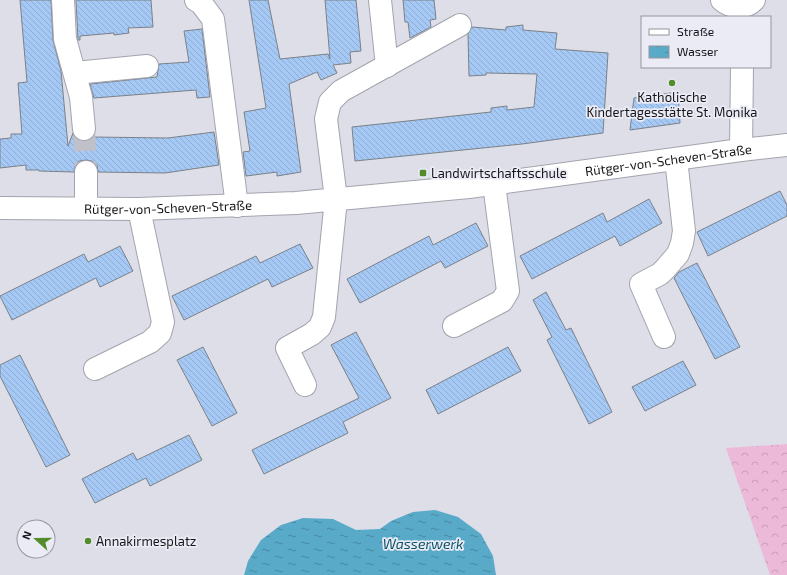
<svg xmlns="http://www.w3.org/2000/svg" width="787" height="575" font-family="'Exo 2',sans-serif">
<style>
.forest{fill:url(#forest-crowns)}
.water{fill:url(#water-ripples)}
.building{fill:url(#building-back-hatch);stroke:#7b8189}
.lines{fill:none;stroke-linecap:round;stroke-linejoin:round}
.minor-tunnel{stroke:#bfc0c9;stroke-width:22;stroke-dasharray:22 11;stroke-linecap:butt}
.minor-casing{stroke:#a3a4ad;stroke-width:24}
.minor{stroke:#fff;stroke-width:22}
.poi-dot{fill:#538d2b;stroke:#eaebf5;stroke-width:1.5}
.labels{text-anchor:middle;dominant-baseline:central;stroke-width:3.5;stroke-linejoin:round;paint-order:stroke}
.poi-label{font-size:13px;fill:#161619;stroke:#eaebf5;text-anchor:start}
.street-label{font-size:13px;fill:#161619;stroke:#eaebf5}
.water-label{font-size:14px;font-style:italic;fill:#095166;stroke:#eaebf5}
</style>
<defs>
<pattern id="forest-crowns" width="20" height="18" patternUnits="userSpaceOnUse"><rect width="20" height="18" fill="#edb9d9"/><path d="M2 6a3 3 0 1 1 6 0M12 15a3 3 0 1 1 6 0" fill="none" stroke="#ca9eba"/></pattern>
<pattern id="water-ripples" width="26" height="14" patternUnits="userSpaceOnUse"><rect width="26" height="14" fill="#58aac8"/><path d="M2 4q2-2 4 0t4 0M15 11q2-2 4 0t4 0" fill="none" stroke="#4889a2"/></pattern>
<pattern id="building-back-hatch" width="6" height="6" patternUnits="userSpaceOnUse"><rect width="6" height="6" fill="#a5c9f4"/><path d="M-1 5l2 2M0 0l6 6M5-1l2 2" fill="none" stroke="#8dacd1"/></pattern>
</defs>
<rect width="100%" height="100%" fill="#dddee8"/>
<path class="forest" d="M787 444V575H770L726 448Z"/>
<path class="water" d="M435 510 458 517 481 534 493 556 496 575H244L248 561 261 540 281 525 303 518 333 519 356 530 380 529 391 521 413 512Z"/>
<g class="building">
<path d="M20 0H51L53 40 61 71 68 146 73 133 74 137 78 140 85 141 93 137 168 138 214 132 219 165 165 173 98 172 97 165 92 161 86 160 79 161 75 166 74 172 39 171V170H26V165L0 168V139L11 138V134H22L18 83 27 82Z"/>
<path d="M76 0H151L153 27 128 28 129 33 114 35V33L80 36V40H78Z"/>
<path d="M249 0H268L280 59 328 54 330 59 325 0H356L361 51 350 52 351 63 333 65 337 73 321 80 317 72 289 84 301 172 277 176V172L246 176 243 152 250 151 244 112 266 108Z"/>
<path d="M403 0H434L436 19 430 20 431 27 410 38 408 22H405Z"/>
<path d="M523 25V30L557 33 555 49 608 53 603 133 522 144 355 161 352 127 491 112V108L507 106V110L534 107 537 74 486 73V75L469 76 468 34 472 27 506 30V27Z"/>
<path d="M202 29 210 97 197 98 196 90 94 98 90 84 157 77 159 64 189 62 184 31Z"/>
<path d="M678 92 680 123 630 130 634 98Z"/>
<path d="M780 191 787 205V216L708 256 697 232Z"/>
<path d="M649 199 662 223 620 246 615 236 532 279 520 256 603 213 607 222Z"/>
<path d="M476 223 488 246 445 268 441 261 360 303 347 279 429 236 433 245Z"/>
<path d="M300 244 313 268 272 287 268 279 184 320 172 296 256 256 260 263Z"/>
<path d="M120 246 133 271 100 287 96 278 12 320 0 296 84 254 88 262Z"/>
<path d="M697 263 740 347 715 359 674 278 679 272Z"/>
<path d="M546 292 566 330 571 328 612 412 589 424 547 340 552 337 533 300Z"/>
<path d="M356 332 391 398 343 422 348 433 264 474 252 450 359 398 331 345Z"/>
<path d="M203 347 237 413 212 426 177 360Z"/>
<path d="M508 347 521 371 438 414 426 390Z"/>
<path d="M20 355 70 455 46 467 0 376V365Z"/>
<path d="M683 361 696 385 645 411 632 387Z"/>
<path d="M189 435 202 460 150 486 146 478 95 503 82 479 133 453 137 460Z"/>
</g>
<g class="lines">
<path class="minor-tunnel" d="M84 129 86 172"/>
<defs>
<g id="minor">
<path d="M63 0 65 39 81 97 84 129"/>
<path d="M196 0 201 3 213 19 237 206"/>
<path d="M380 0 387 66"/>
<path d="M722 0C731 8 746 9 754 0"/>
<path d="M75 73 147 66"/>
<path d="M741 150 742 67"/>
<path d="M86 172V208"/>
<path id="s1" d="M0 208 139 209 296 203 469 187 741 150 787 145"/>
<path d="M454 326 502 301 508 291 494 184"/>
<path d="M664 337 641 284 660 274 665 269 678 254 682 243 684 231 676 159"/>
<path d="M95 369 150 342 160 333 163 322 139 209"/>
<path d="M305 385 287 348 312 334 320 327 324 317 336 199 326 119 330 102 341 91 460 25"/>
</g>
</defs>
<use href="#minor" class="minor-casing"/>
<use href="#minor" class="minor"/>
</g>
<g class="poi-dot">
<circle cx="672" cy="83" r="4"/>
<rect x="419" y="169" width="8" height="8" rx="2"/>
<circle cx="88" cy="541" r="4"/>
</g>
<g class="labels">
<g class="poi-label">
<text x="672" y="97" text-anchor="middle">Katholische<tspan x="672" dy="15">Kindertagesstätte St. Monika</tspan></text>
<text x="431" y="173">Landwirtschaftsschule</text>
<text x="96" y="541">Annakirmesplatz</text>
</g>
<g class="street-label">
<text stroke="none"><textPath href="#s1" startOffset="671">Rütger-von-Scheven-Straße</textPath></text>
<text stroke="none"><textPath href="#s1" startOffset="168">Rütger-von-Scheven-Straße</textPath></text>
</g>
<g class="water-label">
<text x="423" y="543">Wasserwerk</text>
</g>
</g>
<rect x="641" y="16" width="130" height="52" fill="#eaebf5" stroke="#95969d"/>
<rect x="649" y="29" width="20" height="6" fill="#ffffff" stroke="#95969d"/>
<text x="677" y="36" font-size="12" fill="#161619">Straße</text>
<rect x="649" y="46" width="20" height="12" fill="url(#water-ripples)" stroke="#95969d"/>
<text x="677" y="56" font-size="12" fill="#161619">Wasser</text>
<g transform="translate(36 539) rotate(291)"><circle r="19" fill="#eaebf5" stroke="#95969d"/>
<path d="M0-3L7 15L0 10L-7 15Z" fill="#538d2b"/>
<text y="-6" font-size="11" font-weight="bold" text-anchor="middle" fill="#161619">N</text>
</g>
</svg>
